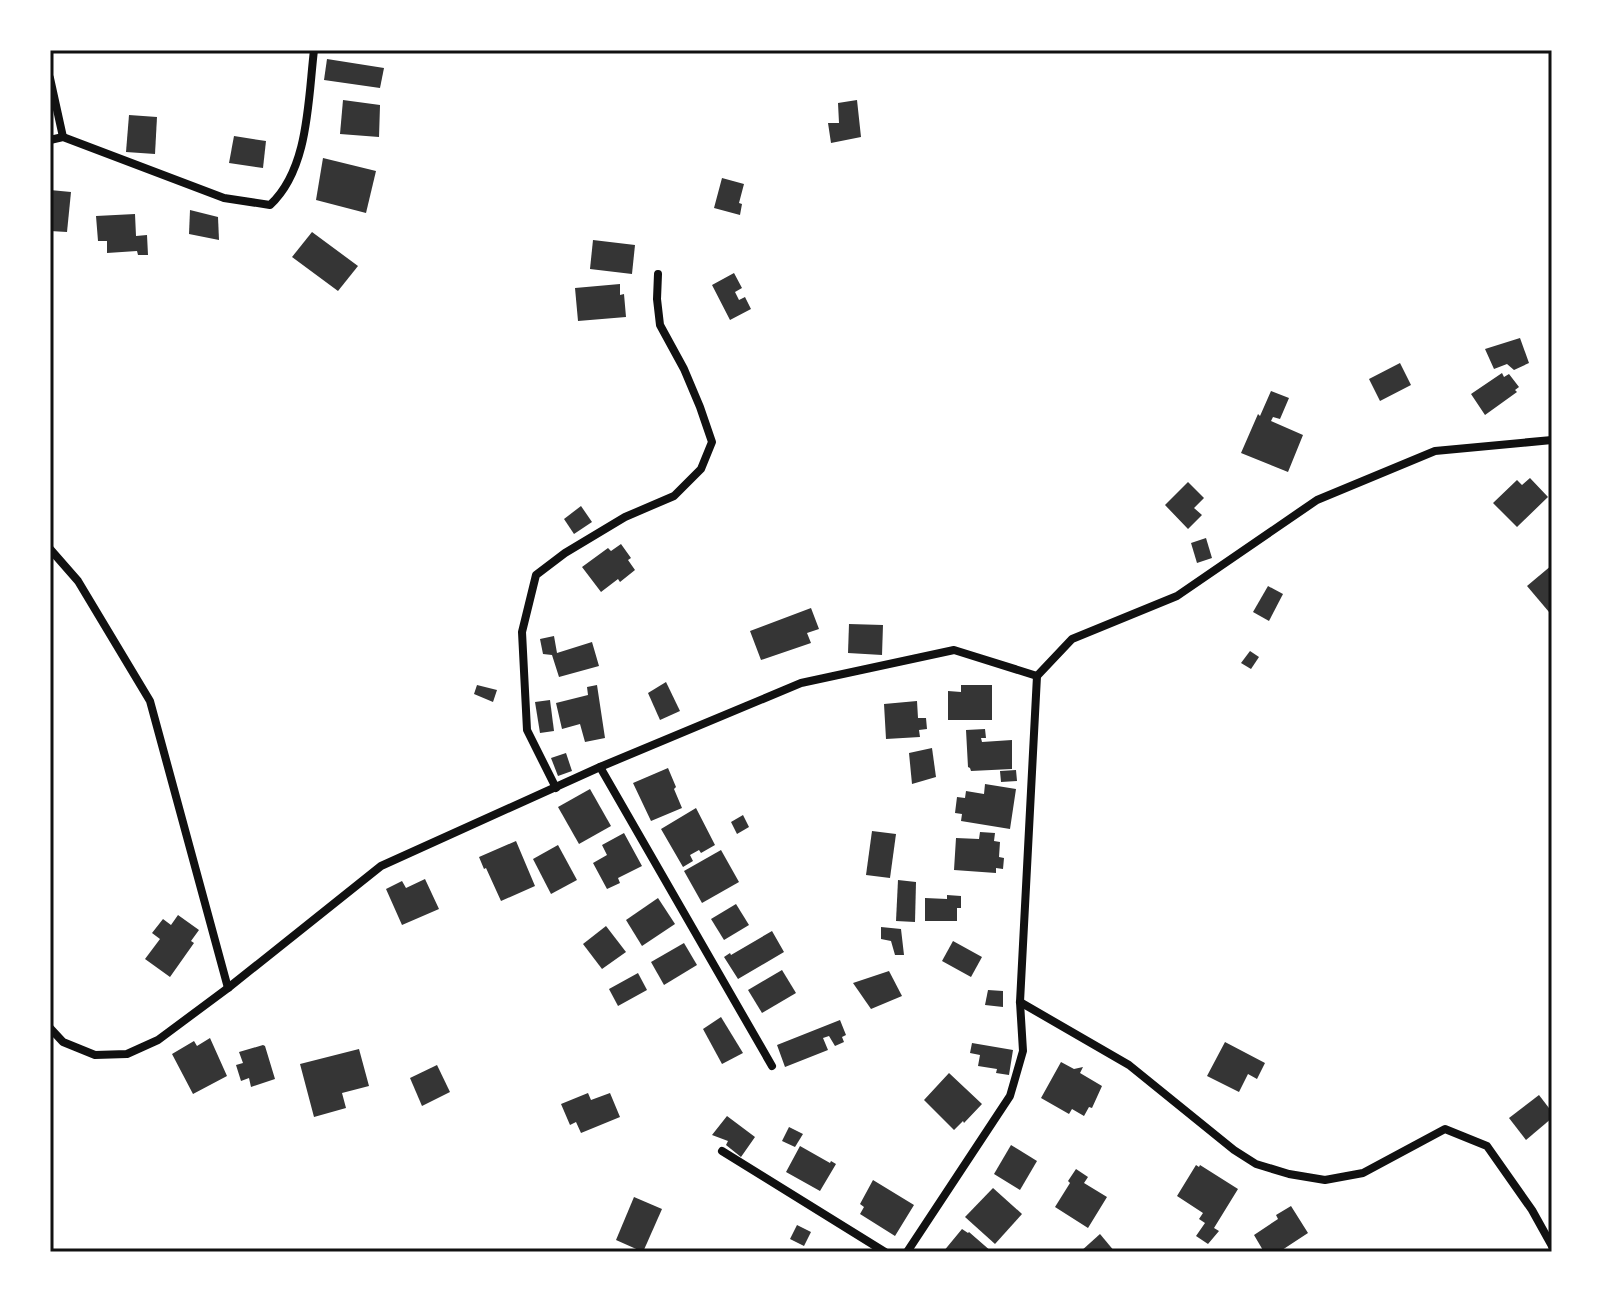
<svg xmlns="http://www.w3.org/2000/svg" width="1602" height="1302" font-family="'Fira Sans',sans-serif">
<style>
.building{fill:#353535}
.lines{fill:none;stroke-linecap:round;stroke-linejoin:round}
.minor{stroke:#111;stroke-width:8}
.neatline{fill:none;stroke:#111;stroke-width:3}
</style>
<rect width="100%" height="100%" fill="#fff"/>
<g class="building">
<path d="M327 59 384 68 380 88 324 80Z"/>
<path d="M343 100 380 105 379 137 340 134Z"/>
<path d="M857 100 861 137 831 143 828 123H839L838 103Z"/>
<path d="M129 115 157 117 155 154 126 152Z"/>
<path d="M234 136 266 141 263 168 229 163Z"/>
<path d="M323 158 376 171 366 213 316 200Z"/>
<path d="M722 178 744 184 739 203 742 204 740 215 714 208Z"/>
<path d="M50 190 71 192 67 232 50 231Z"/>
<path d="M190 210 218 217 219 240 189 234Z"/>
<path d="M135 214 136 236 147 235 148 255H138L137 251 107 253V241H98L96 216Z"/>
<path d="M312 232 358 266 338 291 292 257Z"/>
<path d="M593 240 635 245 632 274 590 269Z"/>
<path d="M734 273 742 288 735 292 739 300 745 297 751 309 730 320 712 285Z"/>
<path d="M620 284V295L624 294 626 317 578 321 575 288Z"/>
<path d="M1520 338 1529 363 1514 370 1507 364 1494 369 1485 349Z"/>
<path d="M1400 363 1411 385 1380 401 1369 379Z"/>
<path d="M1502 373 1504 377 1509 374 1519 387 1515 390 1517 392 1485 415 1471 394Z"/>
<path d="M1271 391 1289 398 1280 419 1273 417 1271 421 1303 435 1288 472 1241 453 1258 414 1260 416Z"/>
<path d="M1530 478 1548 497 1517 527 1493 503 1517 480 1522 485Z"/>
<path d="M1188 482 1204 498 1194 508 1202 515 1188 529 1165 505Z"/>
<path d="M581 506 592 522 574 534 564 519Z"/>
<path d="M1206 538 1212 558 1197 563 1191 543Z"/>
<path d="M621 544 631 558 628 560 635 570 620 582 618 579 601 592 582 567 608 548 611 551Z"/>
<path d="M1552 565V610L1549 612 1527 586Z"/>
<path d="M1268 586 1283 594 1269 621 1253 612Z"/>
<path d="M811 608 819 629 807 633 811 643 761 660 750 631Z"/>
<path d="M849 624 883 625 882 655 848 653Z"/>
<path d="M554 636 557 653 592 642 599 666 559 677 552 655 543 654 540 639Z"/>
<path d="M1250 651 1259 657 1251 669 1241 663Z"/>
<path d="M666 682 680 711 660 720 648 693Z"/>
<path d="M477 685 497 690 493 702 474 694Z"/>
<path d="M597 685 605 738 585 742 580 724 562 729 556 703 588 695 587 687Z"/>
<path d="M961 685H992V720H948V691L961 692Z"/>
<path d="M550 700 554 731 540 733 535 702Z"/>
<path d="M917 701 918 718H926L927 729 919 730 920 737 886 739 884 704Z"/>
<path d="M985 729 986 738H981L982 742 1012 740V769L971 771 970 768 968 767 966 730Z"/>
<path d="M932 748 936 777 912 784 909 753Z"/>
<path d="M566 753 572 771 558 776 551 758Z"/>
<path d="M668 768 676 787 674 789 682 808 651 821 633 783Z"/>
<path d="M1016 770 1017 781 1001 782 1000 771Z"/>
<path d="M985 784 1016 789 1010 829 961 821 962 814 955 813 957 797 965 798 966 791 984 794Z"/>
<path d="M590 789 611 826 579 844 558 807Z"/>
<path d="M696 808 715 845 701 853 699 850 690 855 693 861 683 867 661 829Z"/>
<path d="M743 815 749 827 737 834 731 822Z"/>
<path d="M872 831 896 834 890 878 866 875Z"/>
<path d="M980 832 995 833 994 841 1000 842 999 857 1004 858 1003 869 996 868V873L954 870 956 838 979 839Z"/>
<path d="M624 833 642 866 618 878 620 883 607 889 593 863 607 855 602 845Z"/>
<path d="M516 841 535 886 501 901 486 868 484 869 479 857Z"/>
<path d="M558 845 577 880 551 894 533 859Z"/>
<path d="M721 850 739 882 702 903 684 871Z"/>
<path d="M425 879 439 909 402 925 386 889 402 881 406 888Z"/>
<path d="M898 880 916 882 915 922 896 921Z"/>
<path d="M947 895 961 896V908H957V921H925V898L947 899Z"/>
<path d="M658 898 675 924 642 946 626 920Z"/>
<path d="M736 904 749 925 724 940 711 919Z"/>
<path d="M178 915 199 930 191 941 194 943 170 977 145 959 160 939 152 933 163 919 171 925Z"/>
<path d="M606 926 626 952 602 969 583 944Z"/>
<path d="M881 927 901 929 904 955H895L891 941 881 939Z"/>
<path d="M772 931 784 952 738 979 724 957 730 953 731 955Z"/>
<path d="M953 941 982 957 971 977 942 961Z"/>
<path d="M684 943 697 965 664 985 651 962Z"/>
<path d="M782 970 796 993 762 1013 748 990Z"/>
<path d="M889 971 902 996 871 1009 853 983Z"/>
<path d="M638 973 647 990 618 1006 609 989Z"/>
<path d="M988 990 1003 991V1007L985 1005Z"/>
<path d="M721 1017 743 1053 722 1064 703 1029Z"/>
<path d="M840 1020 846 1035 842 1037 844 1042 835 1046 829 1036 823 1038 828 1050 785 1067 777 1045Z"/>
<path d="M210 1038 227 1076 193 1094 172 1054 194 1041 197 1046Z"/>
<path d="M1225 1042 1265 1063 1257 1079 1248 1074 1239 1092 1207 1076Z"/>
<path d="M972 1043 1013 1050 1009 1075 996 1073 997 1069 978 1066 980 1055 970 1053Z"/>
<path d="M263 1045 265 1046 275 1079 251 1087 249 1078 241 1081 236 1065 243 1063 239 1052Z"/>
<path d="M359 1049 369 1086 342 1093 346 1108 314 1117 300 1064Z"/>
<path d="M1061 1062 1074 1069 1083 1067 1080 1073 1102 1086 1092 1108 1089 1107 1084 1116 1072 1109 1069 1114 1041 1098Z"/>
<path d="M437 1065 450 1092 422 1106 410 1078Z"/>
<path d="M949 1073 982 1104 964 1123 963 1121 954 1130 924 1100Z"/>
<path d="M588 1093 591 1100 610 1093 620 1117 581 1133 576 1122 570 1125 561 1104Z"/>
<path d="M1539 1095 1552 1112V1118L1526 1140 1509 1118Z"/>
<path d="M727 1116 755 1137 741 1157 726 1145 728 1141 712 1135Z"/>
<path d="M789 1127 803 1134 795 1147 782 1141Z"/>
<path d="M1011 1145 1037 1161 1020 1190 994 1174Z"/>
<path d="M800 1146 830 1163 831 1161 836 1164 820 1191 786 1172Z"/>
<path d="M1196 1165 1199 1167 1200 1165 1238 1189 1214 1228 1219 1231 1208 1244 1196 1236 1205 1223 1199 1219 1203 1213 1177 1196Z"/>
<path d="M1076 1169 1088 1177 1084 1183 1107 1197 1088 1228 1055 1207 1070 1183 1068 1181Z"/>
<path d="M873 1180 914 1205 895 1236 860 1214 864 1207 860 1204Z"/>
<path d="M993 1188 1022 1214 995 1244 965 1217Z"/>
<path d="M634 1197 662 1209 643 1252 616 1240Z"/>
<path d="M1291 1206 1308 1233 1279 1252H1264L1254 1235 1278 1219 1276 1215Z"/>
<path d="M797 1225 811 1232 804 1246 790 1239Z"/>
<path d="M962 1229 968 1233 969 1232 992 1252H943Z"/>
<path d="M1100 1234 1115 1252H1080Z"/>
</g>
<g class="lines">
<g class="minor">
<path d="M50 78 63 137"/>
<path d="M50 140 63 137 224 198 270 205C309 169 308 100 314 50"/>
<path d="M50 549 78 581 150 701 228 988"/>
<path d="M600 767 772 1066"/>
<path d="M556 788 527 730 522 632 536 575 565 553 625 517 674 496 701 469 712 442 700 407 684 369 660 325 657 299 658 274"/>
<path d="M1020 1002 1129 1065 1234 1150 1256 1164 1289 1174 1325 1180 1363 1173 1445 1129 1487 1146 1532 1210 1552 1246"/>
<path d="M50 1028 63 1042 95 1055 127 1054 158 1040 228 988 381 866 600 767 801 683 954 650 1037 676"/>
<path d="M722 1151 885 1252"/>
<path d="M907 1252 1010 1096 1023 1051 1020 1002 1037 676 1072 639 1177 596 1317 500 1435 451 1552 440"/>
</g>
</g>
<rect width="1602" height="1302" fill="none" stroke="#ffffff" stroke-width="104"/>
<rect x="52" y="52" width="1498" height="1198" class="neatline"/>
</svg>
